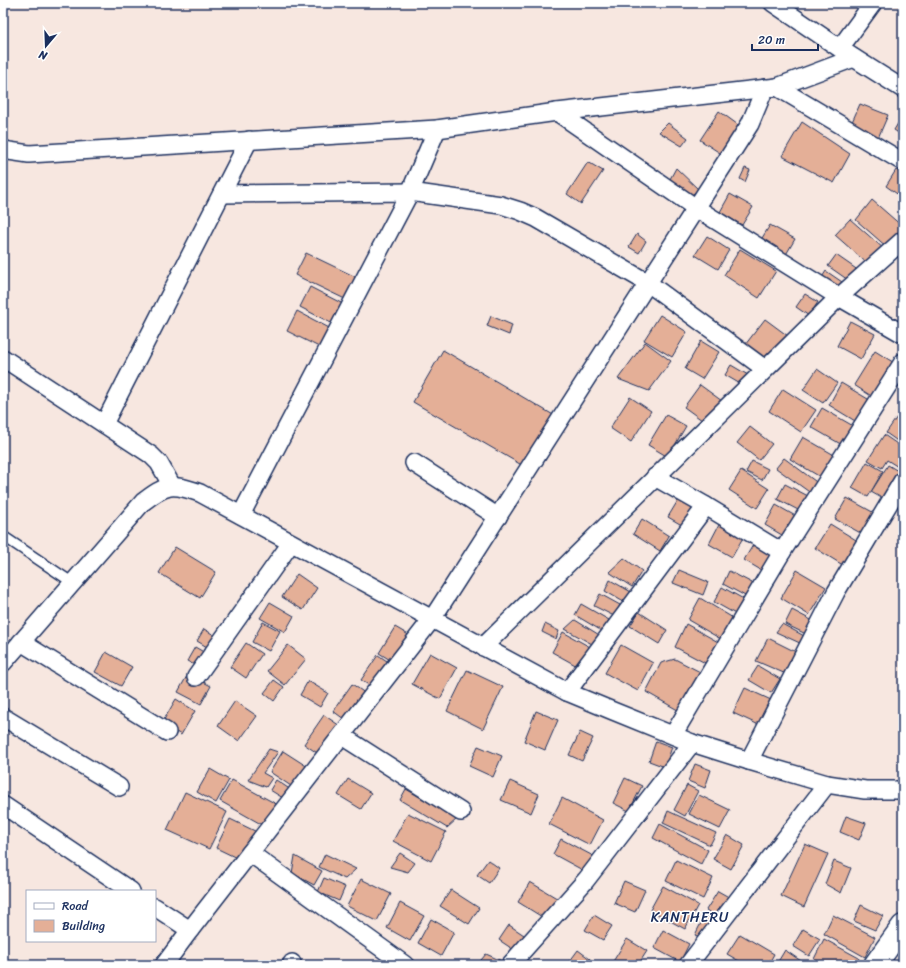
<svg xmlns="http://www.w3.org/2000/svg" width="906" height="968" font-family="Sriracha,sans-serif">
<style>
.building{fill:#e4af97;stroke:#1b2f5e}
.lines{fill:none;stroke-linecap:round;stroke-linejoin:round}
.lane-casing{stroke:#1b2f5e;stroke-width:12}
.street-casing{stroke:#1b2f5e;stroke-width:20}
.secondary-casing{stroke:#1b2f5e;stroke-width:25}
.lane{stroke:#fff;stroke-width:9}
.street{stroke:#fff;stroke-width:17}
.secondary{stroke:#fff;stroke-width:22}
.labels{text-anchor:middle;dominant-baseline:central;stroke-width:3;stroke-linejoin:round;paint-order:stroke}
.quarter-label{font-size:14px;letter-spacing:1px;fill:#1b2f5e;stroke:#fff}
</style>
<rect width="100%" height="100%" fill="#f7e7e0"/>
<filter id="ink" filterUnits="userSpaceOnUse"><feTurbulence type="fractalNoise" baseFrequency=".025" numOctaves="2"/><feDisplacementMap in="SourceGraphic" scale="8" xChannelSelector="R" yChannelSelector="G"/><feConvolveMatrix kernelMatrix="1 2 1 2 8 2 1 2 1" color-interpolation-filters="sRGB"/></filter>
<g filter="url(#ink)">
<g class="building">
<path d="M860 104 888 115 878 138 852 122Z"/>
<path d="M719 111 741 127 723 155 700 140Z"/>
<path d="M903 115V136L894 130Z"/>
<path d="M802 122 850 154 834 183 782 156Z"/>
<path d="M668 123 688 138 682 146 659 132Z"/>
<path d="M588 162 603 171 581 204 567 194Z"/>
<path d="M676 168 698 189 690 197 670 179Z"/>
<path d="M745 168 750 170 745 182 740 179Z"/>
<path d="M896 170 903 174V192L900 196 886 186Z"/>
<path d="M730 194 753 207 742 225 720 212Z"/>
<path d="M872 200 903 227V231L888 248 856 220Z"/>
<path d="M850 219 884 249 869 265 835 235Z"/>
<path d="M770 225 795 239 784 258 759 243Z"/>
<path d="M637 234 646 241 639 253 629 247Z"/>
<path d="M707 236 729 250 718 269 695 255Z"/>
<path d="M740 249 776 271 759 298 724 275Z"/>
<path d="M306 253 358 278 347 300 295 275Z"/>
<path d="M836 255 862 273 851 282 828 266Z"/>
<path d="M826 271 845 284 840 292 821 279Z"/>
<path d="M310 287 345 305 335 325 300 307Z"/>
<path d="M805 294 818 302 809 316 796 307Z"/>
<path d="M297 311 333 330 323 349 287 331Z"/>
<path d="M660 315 687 332 672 357 644 340Z"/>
<path d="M491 316 512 325 509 335 487 326Z"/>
<path d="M765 319 788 336 768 362 745 345Z"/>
<path d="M850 321 875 334 861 359 837 346Z"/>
<path d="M701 341 719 352 702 379 685 369Z"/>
<path d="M645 342 671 361 649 391 618 379Z"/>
<path d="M443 350 555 416 525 467 413 402Z"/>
<path d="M875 351 896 364 876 399 854 385Z"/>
<path d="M731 365 748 375 742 385 725 375Z"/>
<path d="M817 369 837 383 823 403 803 390Z"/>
<path d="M841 383 873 402 860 424 829 405Z"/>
<path d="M700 385 722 401 706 423 684 407Z"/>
<path d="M783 389 816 410 801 432 769 411Z"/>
<path d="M630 397 651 411 631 442 610 428Z"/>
<path d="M822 408 855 427 844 446 811 427Z"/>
<path d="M666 415 686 426 668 457 648 445Z"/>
<path d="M897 417 903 421V445L886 433Z"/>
<path d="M750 427 772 444 759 460 737 443Z"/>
<path d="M884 435 903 448V470L887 460 882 468 868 460Z"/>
<path d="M803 437 836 456 822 478 790 459Z"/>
<path d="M784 458 819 484 812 494 776 468Z"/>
<path d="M752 461 768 469 762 480 746 472Z"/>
<path d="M867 462 883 471 868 497 852 488Z"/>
<path d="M888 465 903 474 887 501 871 492Z"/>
<path d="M741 471 769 489 757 508 729 490Z"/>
<path d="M785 484 810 497 802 512 777 499Z"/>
<path d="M680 497 697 507 685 527 668 517Z"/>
<path d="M847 498 878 515 866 536 835 519Z"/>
<path d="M776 505 799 518 787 538 765 525Z"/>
<path d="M642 519 669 536 660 551 633 534Z"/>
<path d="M721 521 745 534 732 557 709 544Z"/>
<path d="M830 524 861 543 846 567 815 548Z"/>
<path d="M756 540 778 553 766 573 744 560Z"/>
<path d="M175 547 216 572 200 598 159 573Z"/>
<path d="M624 558 642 571 632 587 609 572Z"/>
<path d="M679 570 708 582 703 595 673 583Z"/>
<path d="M797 570 826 587 809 615 781 598Z"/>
<path d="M729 571 756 585 749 598 723 584Z"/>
<path d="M297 574 317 588 303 610 282 597Z"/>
<path d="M610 580 633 593 627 604 605 591Z"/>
<path d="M722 587 747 601 739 616 714 602Z"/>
<path d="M600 594 620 605 614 616 594 606Z"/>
<path d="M700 598 738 621 726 642 688 620Z"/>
<path d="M270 602 294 616 285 632 260 618Z"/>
<path d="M581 604 609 620 602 631 575 615Z"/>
<path d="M792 610 813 621 806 634 785 624Z"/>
<path d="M639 612 667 630 659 644 630 626Z"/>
<path d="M575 620 601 636 592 644 565 629Z"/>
<path d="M263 622 280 631 269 651 252 642Z"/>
<path d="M545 624 559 631 556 639 542 632Z"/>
<path d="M686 624 720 643 709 665 675 647Z"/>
<path d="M782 624 806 637 802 644 776 632Z"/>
<path d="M395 627 412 637 395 663 379 653Z"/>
<path d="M204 629 219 638 212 650 197 641Z"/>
<path d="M563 632 590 647 579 667 552 652Z"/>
<path d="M768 638 796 652 786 674 756 661Z"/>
<path d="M246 643 262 654 246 678 230 667Z"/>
<path d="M288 645 306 659 285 685 267 671Z"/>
<path d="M621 645 653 663 638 691 605 673Z"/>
<path d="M195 647 207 654 200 668 187 661Z"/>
<path d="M106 652 132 667 121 686 95 672Z"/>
<path d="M430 653 457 668 440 699 412 684Z"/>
<path d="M378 655 393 665 376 690 361 680Z"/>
<path d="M675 659 704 674 683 713 646 692 661 663Z"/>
<path d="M758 666 780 679 771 693 749 680Z"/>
<path d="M467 670 503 687 483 729 447 711Z"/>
<path d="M188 674 211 686 201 704 178 692Z"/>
<path d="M274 680 284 687 274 701 264 693Z"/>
<path d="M308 681 328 693 320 707 300 695Z"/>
<path d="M352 684 369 696 348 722 333 711Z"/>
<path d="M745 688 771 700 759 725 733 713Z"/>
<path d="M176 699 195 711 181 735 162 723Z"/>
<path d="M235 701 257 716 239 741 218 726Z"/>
<path d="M536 711 558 720 545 750 524 741Z"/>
<path d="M324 715 343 728 323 757 304 744Z"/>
<path d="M580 732 593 738 582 761 569 755Z"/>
<path d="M656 741 672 747 665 767 649 761Z"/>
<path d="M478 746 502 756 493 777 469 766Z"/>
<path d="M269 749 278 752 263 773 272 778 266 787 248 780Z"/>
<path d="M283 751 311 769 297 790 270 772Z"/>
<path d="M695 764 711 770 705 788 688 781Z"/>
<path d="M210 769 229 780 216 803 197 792Z"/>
<path d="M625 778 642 786 629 811 613 803Z"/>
<path d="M348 779 371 793 361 809 338 795Z"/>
<path d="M232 780 280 806 268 828 220 801Z"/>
<path d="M276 780 294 792 288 801 270 790Z"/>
<path d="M510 781 539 794 531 813 501 800Z"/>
<path d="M687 785 698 791 685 816 674 810Z"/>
<path d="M406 789 457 819 447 828 400 800Z"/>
<path d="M185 792 227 812 209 849 167 830Z"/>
<path d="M699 795 730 810 720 829 689 814Z"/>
<path d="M562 798 603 820 590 845 549 824Z"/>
<path d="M668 811 716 833 710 845 663 823Z"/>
<path d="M408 813 446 832 431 861 393 841Z"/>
<path d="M846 816 866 823 859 840 840 832Z"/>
<path d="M230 819 257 832 243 861 216 848Z"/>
<path d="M660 824 708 850 701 864 653 838Z"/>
<path d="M727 835 744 845 731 869 713 859Z"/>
<path d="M561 839 597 858 588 873 553 854Z"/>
<path d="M805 844 828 854 804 907 781 896Z"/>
<path d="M400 853 415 863 408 872 390 867Z"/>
<path d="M325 854 356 869 345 879 319 867Z"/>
<path d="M295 856 322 871 314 885 292 873Z"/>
<path d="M488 860 499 868 489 883 477 875Z"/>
<path d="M676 860 713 878 703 899 666 881Z"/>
<path d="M834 861 851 868 841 893 825 884Z"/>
<path d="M324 878 345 887 339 901 318 892Z"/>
<path d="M361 879 391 894 377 921 347 906Z"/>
<path d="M624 881 645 890 635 912 614 903Z"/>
<path d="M530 882 560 900 547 920 518 902Z"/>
<path d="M663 886 698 905 685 929 650 910Z"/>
<path d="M451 890 479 908 469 924 440 906Z"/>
<path d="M718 891 734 900 722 920 706 910Z"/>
<path d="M400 903 424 916 410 941 387 928Z"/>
<path d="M861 905 883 916 875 930 854 921Z"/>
<path d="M594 915 612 926 603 940 585 930Z"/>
<path d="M705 915 717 921 707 941 695 935Z"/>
<path d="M833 915 875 937 865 957 824 934Z"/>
<path d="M431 919 454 932 441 956 418 943Z"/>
<path d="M509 925 527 937 517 952 499 940Z"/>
<path d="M803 929 820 939 809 956 793 946Z"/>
<path d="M663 930 689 944 680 962 654 948Z"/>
<path d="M740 934 774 954 768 965H746L727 954Z"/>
<path d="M627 939 647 951 638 965H616L612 963Z"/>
<path d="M824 939 859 958 855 965H825L814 959Z"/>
<path d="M578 950 598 965H567Z"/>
<path d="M785 950 801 961 798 965H776Z"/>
<path d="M486 954 504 962 501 965H477Z"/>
</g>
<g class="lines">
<defs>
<path id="lane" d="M3 536 73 583"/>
<g id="street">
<path d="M773 3 854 58 903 89"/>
<path d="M840 48 873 3"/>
<path d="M777 87 903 162"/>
<path d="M557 112 696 208 839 297 903 334"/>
<path d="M3 149 9 151 29 154 437 129 557 112 777 87 854 58"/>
<path d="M222 194 410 192 501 205 520 211 536 218 648 283 765 369"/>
<path d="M3 358 151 455 159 463 172 486"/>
<path d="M104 424 249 140"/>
<path d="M414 463 498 517"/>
<path d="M655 477 706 506 782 552"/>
<path d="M241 515 410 192 437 129"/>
<path d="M21 642 167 732"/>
<path d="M483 647 839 297 903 240"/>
<path d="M3 663 143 502C166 484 172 483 200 493L567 692 613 711 692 743 749 761 827 784 865 790H903"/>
<path d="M196 677 291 543"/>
<path d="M567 692 706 506"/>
<path d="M3 717 119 787"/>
<path d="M673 735 782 552 903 362"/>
<path d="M342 736 461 812"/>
<path d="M749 761 836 592 903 480"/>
<path d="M3 805 131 891"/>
<path d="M250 853 405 965"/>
<path d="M155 907 190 930"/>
<path d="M164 965 190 930 432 619 750 124 765 88"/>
<path d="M291 965 292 963"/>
<path d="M510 965 586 880 692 743"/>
<path d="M688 965 827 784"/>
</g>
<path id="secondary" d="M875 965 903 926"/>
</defs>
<use href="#lane" class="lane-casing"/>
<use href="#street" class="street-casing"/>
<use href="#secondary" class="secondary-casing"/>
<use href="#lane" class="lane"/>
<use href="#street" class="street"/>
<use href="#secondary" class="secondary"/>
</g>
</g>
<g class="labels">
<g class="quarter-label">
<text x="690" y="917">KANTHERU</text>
</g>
</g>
<rect width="906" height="968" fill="none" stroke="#fff" stroke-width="16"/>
<rect x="8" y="8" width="890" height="952" fill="none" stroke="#1b2f5e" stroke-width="1.5" filter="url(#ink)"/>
<rect x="26" y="890" width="130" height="52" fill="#ffffff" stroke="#a4acbf"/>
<rect x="34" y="903" width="20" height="6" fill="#ffffff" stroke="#a4acbf"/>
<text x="62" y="910" font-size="12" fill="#1b2f5e">Road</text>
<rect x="34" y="920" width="20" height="12" fill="#e4af97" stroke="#a4acbf"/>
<text x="62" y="930" font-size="12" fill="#1b2f5e">Building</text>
<g transform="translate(46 46) rotate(199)" stroke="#ffffff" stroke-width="3" paint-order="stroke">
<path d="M0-3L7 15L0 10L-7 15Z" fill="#1b2f5e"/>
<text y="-6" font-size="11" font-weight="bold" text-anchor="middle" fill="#1b2f5e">N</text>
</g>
<path d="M752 44v6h66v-6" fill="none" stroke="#1b2f5e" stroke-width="2"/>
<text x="758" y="44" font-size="12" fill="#1b2f5e" stroke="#ffffff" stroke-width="3" paint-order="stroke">20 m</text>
</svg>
